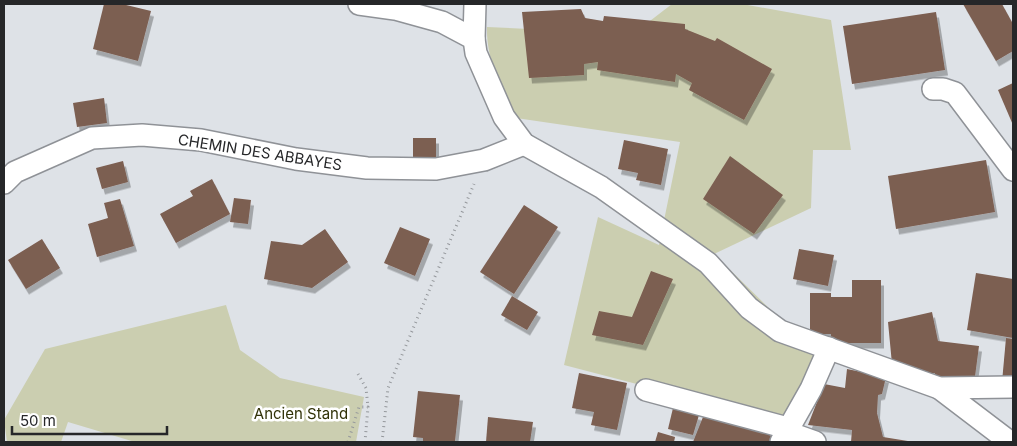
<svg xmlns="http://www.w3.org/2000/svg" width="1017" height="446" font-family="Inter,sans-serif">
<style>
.green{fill:#cbceb0}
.building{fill:#7c5e51;filter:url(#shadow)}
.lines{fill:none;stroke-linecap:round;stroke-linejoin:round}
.minor-casing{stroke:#8f9297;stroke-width:24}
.path{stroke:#94979b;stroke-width:3;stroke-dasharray:1 4;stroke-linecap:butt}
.minor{stroke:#fff;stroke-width:21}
.labels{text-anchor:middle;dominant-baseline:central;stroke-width:5;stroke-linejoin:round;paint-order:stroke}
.street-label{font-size:15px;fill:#262729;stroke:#fff}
.park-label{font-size:15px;fill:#303107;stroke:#fff}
</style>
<defs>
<filter id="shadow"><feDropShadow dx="3" dy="5.5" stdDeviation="0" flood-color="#0004"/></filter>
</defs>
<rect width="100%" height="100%" fill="#dee2e7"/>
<g class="green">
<path d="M672 4H742L831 20 851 150H813L811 208 714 254 779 318 834 358 801 427 564 365 598 217 659 245 680 142 516 118C502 89 486 61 487 27L633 34Z"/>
<path d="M226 305 240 350 280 378 364 397 356 442H135L68 422 61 442H7L4 420 45 349Z"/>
</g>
<g class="building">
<path d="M104 4H122L151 11 138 61 93 49Z"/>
<path d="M963 4H1002L1013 24V51L996 61Z"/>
<path d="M581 9 585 18 603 21 604 16 685 24V29L715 41 717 38 772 69 744 120 689 90 692 83 676 74 675 82 597 70 598 62 584 64V75L529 78 522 12Z"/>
<path d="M936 12 945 70 852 84 843 26Z"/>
<path d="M1013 83V125L998 90Z"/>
<path d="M104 98 107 123 77 127 73 103Z"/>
<rect x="413" y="138" width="23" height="20"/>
<path d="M624 140 668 149 661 185 636 180 638 173 618 169Z"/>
<path d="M730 156 783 195 754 234 703 199Z"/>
<path d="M986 160 995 212 896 229 888 176Z"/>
<path d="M123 161 128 182 102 189 96 168Z"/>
<path d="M212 179 230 214 176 243 160 214 193 196 190 191Z"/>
<path d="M234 198 251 200 248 224 230 222Z"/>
<path d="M120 199 134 246 97 257 88 224 108 218 104 203Z"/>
<path d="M524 205 558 227 514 294 480 272Z"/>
<path d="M400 227 430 239 415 276 384 263Z"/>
<path d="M325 229 348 262 312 288 264 279 271 241 302 245Z"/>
<path d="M42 239 60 268 26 289 8 260Z"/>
<path d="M799 249 834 255 828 286 793 279Z"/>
<path d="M651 271 673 279 643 345 592 335 599 311 632 317Z"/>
<path d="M976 273 1013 279V338L967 330Z"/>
<path d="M852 280H881V343H831V334H810V293H831V297H852Z"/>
<path d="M512 296 538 312 527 330 501 315Z"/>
<path d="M932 312 938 341 979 346 974 384 934 378 935 373H918L892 364 888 322Z"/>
<path d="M1006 338 1013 339V383L1002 382Z"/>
<path d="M847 369 886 377 882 394 878 395 877 413 883 437 914 442H851L852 430 808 425 824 384 845 388Z"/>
<path d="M579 373 627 383 617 430 591 425 594 412 572 408Z"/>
<path d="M418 391 460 395 455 441 423 442V438L413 437Z"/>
<path d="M673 408 699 415 693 435 668 429Z"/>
<path d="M705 412 745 421 773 437 770 442H693Z"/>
<path d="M488 417 533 422 530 442H486Z"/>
<path d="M658 432 675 437 674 442H655Z"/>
</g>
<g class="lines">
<defs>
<g id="minor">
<path d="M359 4 395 9 442 22 474 39 476 53 504 117 524 144 601 187 708 263 749 308 780 331 939 388 1013 387"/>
<path d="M474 39 475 4"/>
<path d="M933 89H943L955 93 1013 170"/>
<path d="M4 183 15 172 92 138 142 135 201 140 296 159 367 168 436 169 484 160 524 144"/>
<path d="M939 388 1010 442"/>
<path d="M646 390 780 426 787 432 815 442"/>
<path d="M781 442 811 389 829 348"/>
</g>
</defs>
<use href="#minor" class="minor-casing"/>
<g class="path">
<path d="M358 374 366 388 368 407"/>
<path d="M348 442 359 407H368L365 442"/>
<path d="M382 442 388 388 474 184"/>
</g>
<use href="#minor" class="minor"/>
</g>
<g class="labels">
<g class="street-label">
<text transform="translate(260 152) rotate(9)">CHEMIN DES ABBAYES</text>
</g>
<g class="park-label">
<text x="301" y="413">Ancien Stand</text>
</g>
</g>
<rect width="1017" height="446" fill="none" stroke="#262729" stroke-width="10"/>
<path d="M12 426v8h155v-8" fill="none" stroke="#262729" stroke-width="2.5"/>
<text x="20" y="426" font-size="15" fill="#262729" stroke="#ffffff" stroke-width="4" paint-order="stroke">50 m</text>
</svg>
